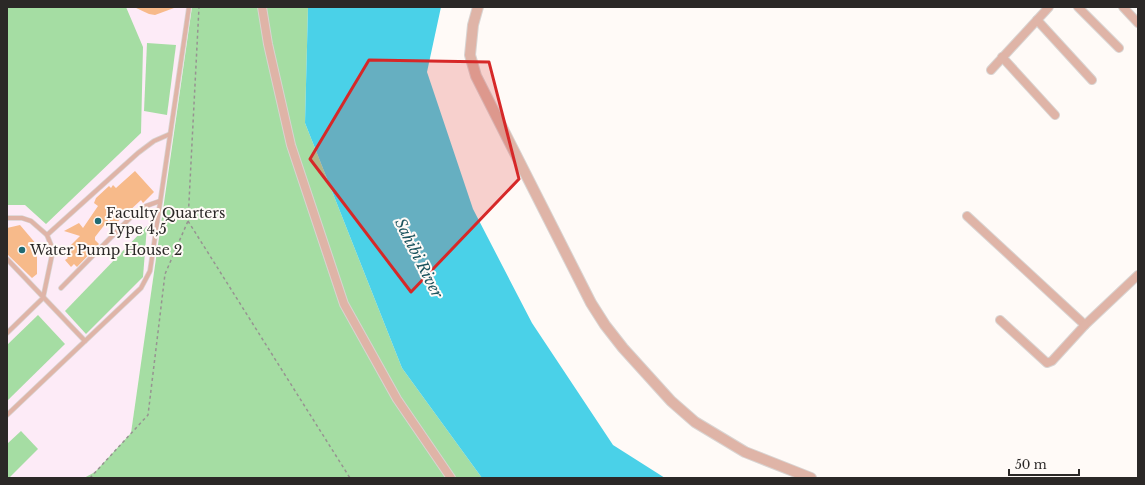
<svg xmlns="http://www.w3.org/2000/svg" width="1145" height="485" font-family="'Libre Baskerville',serif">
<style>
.education{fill:#fdebf7}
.green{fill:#a5dda3}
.water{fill:#4ad1e8}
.building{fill:#f7ba8a}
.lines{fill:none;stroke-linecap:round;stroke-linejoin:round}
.service-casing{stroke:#d9d4d2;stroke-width:5.5}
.minor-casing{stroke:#d9d4d2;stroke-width:10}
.tertiary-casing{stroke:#d9d4d2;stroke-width:12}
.path{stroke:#979391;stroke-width:1.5;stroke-dasharray:3 3;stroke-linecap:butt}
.service{stroke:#dfb4a7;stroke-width:4}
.minor{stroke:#dfb4a7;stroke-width:8}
.tertiary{stroke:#dfb4a7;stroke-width:10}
.marked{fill:#d62828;fill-opacity:0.2;stroke:#d62828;stroke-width:3;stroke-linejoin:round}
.poi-dot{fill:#206b73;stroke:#fffaf7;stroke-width:1.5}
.labels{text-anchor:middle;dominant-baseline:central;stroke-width:4;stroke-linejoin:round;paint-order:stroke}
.poi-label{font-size:14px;fill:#2b2827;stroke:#fffaf7;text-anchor:start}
.water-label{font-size:15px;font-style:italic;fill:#1c545e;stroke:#fffaf7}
</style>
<rect width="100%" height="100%" fill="#fffaf7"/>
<path class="education" d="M7 7H192L131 433 95 473 84 478H7Z"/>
<g class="green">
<path d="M7 7H126L143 47 141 133 46 224 25 205H7Z"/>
<path d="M192 7H308L305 123 402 368 482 478H84L95 472 131 433Z"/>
<path d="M147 43 176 45 167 115 144 111Z"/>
<path d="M147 226 143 277 86 334 65 311Z"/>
<path d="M38 315 65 344 7 401V345Z"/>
<path d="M21 431 38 449 9 478H7V444Z"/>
</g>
<path class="water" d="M308 7H441L427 72 473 209 532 323 613 445 665 478H482L402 368 305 123Z"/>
<g class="building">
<path d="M134 7H174V8L155 15 149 14Z"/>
<path d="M135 171 154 192 143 203 141 200 113 226 109 219 95 237V240L99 244 77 267 74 264 71 267 65 260 68 258 63 253 80 236 64 231 79 223 83 228 98 206 94 203 96 198 109 186 111 188 113 185 116 188Z"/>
<path d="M20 225 37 245V274L32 278 7 254V228Z"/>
</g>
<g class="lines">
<defs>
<g id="service">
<path d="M7 218H22L31 221 47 235 51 245 52 255 43 298 7 333"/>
<path d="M47 235 138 153 154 141 170 134"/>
<path d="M7 259 85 341"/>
<path d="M61 288 131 217 146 206 160 201"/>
<path d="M7 415 141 288 150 271 189 7"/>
</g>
<g id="minor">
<path d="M262 7 268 44 291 145 344 304 397 399 451 478"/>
<path d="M1078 7 1119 48"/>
<path d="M1123 7 1138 23"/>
<path d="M1037 20 1092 80"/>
<path d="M1002 57 1055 115"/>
<path d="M991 70 1049 7"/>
<path d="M967 216 1085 325 1138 275"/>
<path d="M1000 320 1047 363 1052 361 1085 325"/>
</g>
<path id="tertiary" d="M478 7 473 25 470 55 476 76 591 303 605 325 623 348 671 401 695 422 745 452 811 478"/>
</defs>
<use href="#service" class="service-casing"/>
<use href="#minor" class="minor-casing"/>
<use href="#tertiary" class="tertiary-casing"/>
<g class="path">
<path d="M188 221 350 478"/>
<path d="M90 478 148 415 165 274 188 221 199 7"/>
</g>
<use href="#service" class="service"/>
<use href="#minor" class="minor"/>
<use href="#tertiary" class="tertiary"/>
</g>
<path class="marked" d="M369 60 489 62 519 179 411 292 310 159Z"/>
<g class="poi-dot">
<circle cx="98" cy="221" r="4"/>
<circle cx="22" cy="250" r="4"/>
</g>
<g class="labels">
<g class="poi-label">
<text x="106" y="213">Faculty Quarters<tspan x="106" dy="16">Type 4,5</tspan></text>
<text x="30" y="250">Water Pump House 2</text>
</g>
<g class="water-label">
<text transform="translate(419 258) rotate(63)">Sahibi River</text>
</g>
</g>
<rect width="1145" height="485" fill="none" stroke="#2b2827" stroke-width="16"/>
<path d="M1009 469v6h70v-6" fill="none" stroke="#2b2827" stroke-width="2"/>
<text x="1015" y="469" font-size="12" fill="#2b2827" stroke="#fffaf7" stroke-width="3" paint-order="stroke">50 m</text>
</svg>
